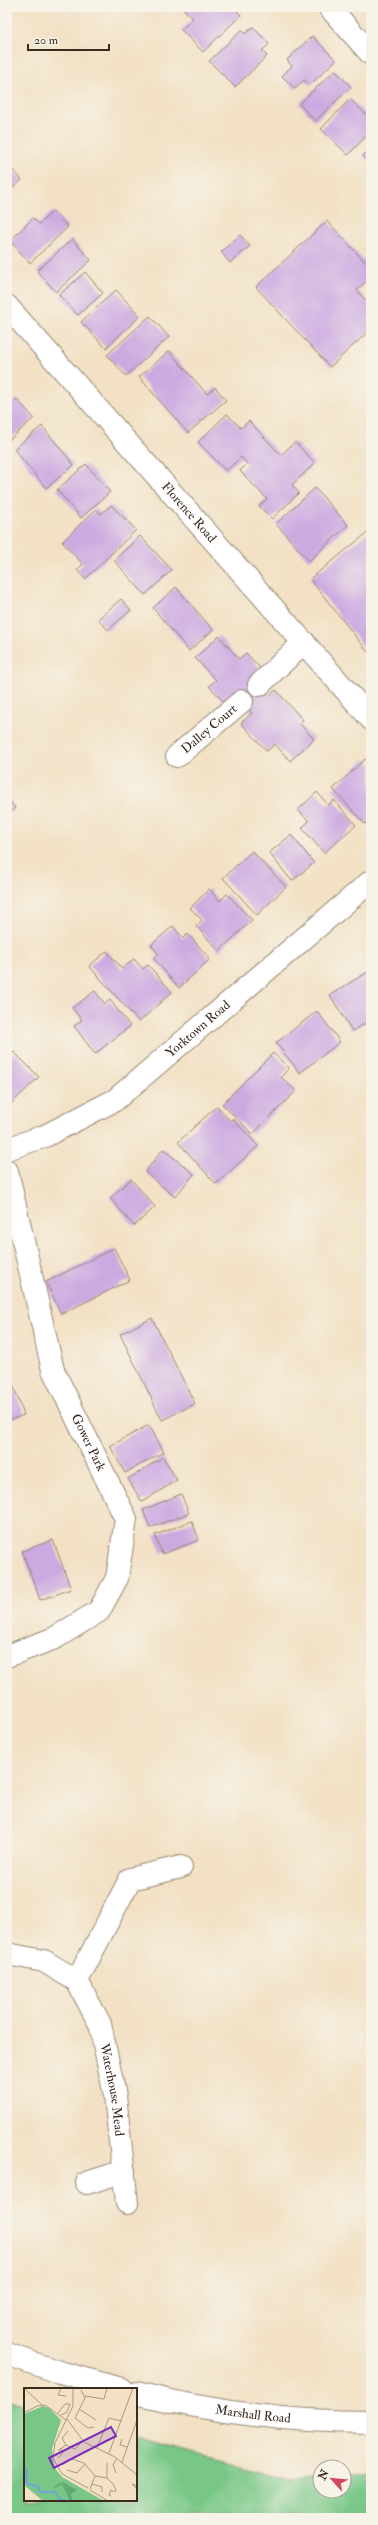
<svg xmlns="http://www.w3.org/2000/svg" width="378" height="2525" font-family="'IM FELL Double Pica',serif">
<style>
.green{fill:#78c787;stroke:#5a7852}
.building{fill:#ccaae1}
.lines{fill:none;stroke-linecap:round;stroke-linejoin:round}
.minor-casing{stroke:#968672;stroke-width:24}
.tertiary-casing{stroke:#968672;stroke-width:24}
.primary-casing{stroke:#968672;stroke-width:24}
.minor{stroke:#fff;stroke-width:22}
.tertiary{stroke:#fff;stroke-width:22}
.primary{stroke:#fff;stroke-width:22}
.labels{text-anchor:middle;dominant-baseline:central;stroke-width:3.5;stroke-linejoin:round;paint-order:stroke}
.street-label{font-size:13px;fill:#3b2a1e;stroke:#f7f3e8}
.inset-river{fill:none;stroke:#71a2dc;stroke-width:2}
.inset-road{fill:none;stroke:#a99882;stroke-width:1}
.view{fill:#7b2cbf;fill-opacity:0.15;stroke:#7b2cbf;stroke-width:2}
.inset-edge{fill:none;stroke:#3b2a1e;stroke-width:2}
</style>
<rect width="100%" height="100%" fill="#f7f3e8"/>
<filter id="ink" filterUnits="userSpaceOnUse"><feTurbulence type="fractalNoise" baseFrequency=".025" numOctaves="2"/><feDisplacementMap in="SourceGraphic" scale="8" xChannelSelector="R" yChannelSelector="G"/><feConvolveMatrix kernelMatrix="1 2 1 2 8 2 1 2 1" color-interpolation-filters="sRGB"/></filter>
<filter id="wash" filterUnits="userSpaceOnUse"><feTurbulence type="fractalNoise" baseFrequency=".012" numOctaves="4" result="noise"/><feDisplacementMap in="SourceGraphic" scale="16" xChannelSelector="R" yChannelSelector="G"/><feGaussianBlur stdDeviation="0.9" result="paint"/><feColorMatrix in="noise" values="0 0 0 0 0 0 0 0 0 0 0 0 0 0 0 0 0 1.4 0 .05"/><feComposite in="paint" operator="in"/></filter>
<g filter="url(#wash)">
<rect width="100%" height="100%" fill="#f2e1c5"/>
<path class="green" d="M7 2399 25 2405V2500H136V2439L287 2477 320 2474V2491H344V2472L371 2470V2518H7Z"/>
<g id="blocks">
<g class="building">
<path d="M187 7H233L241 15 203 52 181 30 193 18 184 10Z"/>
<path d="M253 27 269 44 262 51 267 56 235 87 209 61 242 30 245 34Z"/>
<path d="M312 36 336 60 310 85 304 80 295 89 282 76 292 66 287 60Z"/>
<path d="M335 70 351 87 315 121 299 104Z"/>
<path d="M350 99 371 119V131L348 155 321 129Z"/>
<path d="M371 148V164L363 156Z"/>
<path d="M7 164 22 180 7 193Z"/>
<path d="M53 211 68 227 30 263 10 241 33 218 39 224Z"/>
<path d="M327 221 371 268V277L357 290 371 306V329L330 367 256 287Z"/>
<path d="M240 235 250 246 230 263 221 252Z"/>
<path d="M72 239 91 260 56 292 37 271Z"/>
<path d="M85 272 103 293 78 315 59 295Z"/>
<path d="M116 290 140 316 106 348 81 322Z"/>
<path d="M150 316 169 337 126 376 107 355Z"/>
<path d="M169 351 207 394 215 387 226 400 188 433 139 377Z"/>
<path d="M17 399 34 418 7 442V408Z"/>
<path d="M227 414 241 428 249 421 281 455 295 442 315 463 292 485 299 493 272 519 259 506 267 499 240 471 247 464 241 457 226 471 198 442Z"/>
<path d="M42 426 74 465 46 488 14 449Z"/>
<path d="M86 464 110 492 81 518 57 490Z"/>
<path d="M315 488 348 525 309 561 276 524Z"/>
<path d="M111 505 136 530 85 579 77 570 83 564 62 542 96 509 101 514Z"/>
<path d="M367 533 371 538V656L310 579Z"/>
<path d="M140 536 172 570 145 595 114 560Z"/>
<path d="M176 587 213 630 189 651 153 608Z"/>
<path d="M121 599 131 610 108 630 98 619Z"/>
<path d="M219 636 239 659 246 653 260 668 252 677 269 696 276 690 303 720 299 723 314 739 290 761 275 744 267 751 241 723 252 713 234 692 224 702 209 686 216 680 195 658Z"/>
<path d="M365 759 371 766V819L365 824 333 789Z"/>
<path d="M317 792 328 805 334 800 356 825 324 853 302 828 309 821 298 810Z"/>
<path d="M7 798 15 808 7 815Z"/>
<path d="M291 835 314 863 292 881 269 853Z"/>
<path d="M252 851 286 887 257 915 223 878Z"/>
<path d="M209 889 220 901 227 894 252 920 219 951 196 926 202 920 190 908Z"/>
<path d="M173 926 183 938 188 934 210 959 179 988 154 959 159 955 151 945Z"/>
<path d="M107 951 122 969 134 959 143 969 148 965 172 992 139 1022 89 966Z"/>
<path d="M371 970V1020L352 1031 330 995Z"/>
<path d="M95 991 105 1004 110 1000 130 1026 95 1054 74 1026 82 1020 72 1008Z"/>
<path d="M317 1011 340 1042 300 1073 276 1043Z"/>
<path d="M14 1052 39 1077 11 1104 7 1100V1059Z"/>
<path d="M273 1053 289 1068 281 1077 296 1091 253 1134 222 1104Z"/>
<path d="M217 1106 230 1121 233 1119 258 1146 216 1184 178 1142Z"/>
<path d="M163 1149 194 1174 175 1197 145 1172Z"/>
<path d="M131 1179 155 1207 134 1226 110 1198Z"/>
<path d="M114 1248 130 1280 61 1314 46 1282Z"/>
<path d="M152 1318 195 1404 162 1420 120 1334Z"/>
<path d="M7 1368 24 1415 7 1421Z"/>
<path d="M149 1425 164 1452 125 1473 110 1446Z"/>
<path d="M163 1457 177 1480 142 1502 128 1479Z"/>
<path d="M181 1494 189 1513 150 1528 143 1510Z"/>
<path d="M192 1521 199 1540 162 1554 155 1535Z"/>
<path d="M53 1540 71 1589 40 1600 22 1551Z"/>
</g>
</g>
</g>
<g filter="url(#ink)">
<use href="#blocks" fill-opacity="0" stroke="#968672" stroke-width="1"/>
<g class="lines">
<defs>
<g id="minor">
<path id="s1" d="M7 306 371 719"/>
<path d="M259 685 304 642"/>
<path id="s2" d="M177 756 242 701"/>
<path id="s3" d="M7 1171 53 1370 126 1519 117 1578 99 1611 55 1638 7 1656"/>
<path id="s4" d="M7 1954 44 1961 77 1981 100 2024 115 2096 127 2203"/>
<path d="M77 1981 130 1879 181 1867"/>
<path d="M87 2183 124 2171"/>
</g>
<g id="tertiary">
<path d="M329 7 371 54"/>
<path id="s5" d="M7 1149 45 1136 115 1100 371 881"/>
</g>
<g id="primary">
<path d="M7 2354 56 2371 122 2389"/>
<path id="s6" d="M136 2393C211 2412 293 2422 371 2422"/>
</g>
</defs>
<use href="#minor" class="minor-casing"/>
<use href="#tertiary" class="tertiary-casing"/>
<use href="#primary" class="primary-casing"/>
<use href="#minor" class="minor"/>
<use href="#tertiary" class="tertiary"/>
<use href="#primary" class="primary"/>
</g>
</g>
<g class="labels">
<g class="street-label">
<text stroke="none"><textPath href="#s1" startOffset="275">Florence Road</textPath></text>
<text stroke="none"><textPath href="#s2" startOffset="42">Dalley Court</textPath></text>
<text stroke="none"><textPath href="#s5" startOffset="228">Yorktown Road</textPath></text>
<text stroke="none"><textPath href="#s3" startOffset="285">Gower Park</textPath></text>
<text stroke="none"><textPath href="#s4" startOffset="192">Waterhouse Mead</textPath></text>
<text stroke="none"><textPath href="#s6" startOffset="119">Marshall Road</textPath></text>
</g>
</g>
<g transform="translate(24 2388)">
<rect width="113" height="113" fill="#f2e1c5"/>
<path d="M19 18 25 20 37 32 28 61 30 77 33 83 38 89 80 113H19L0 97 3 96 0 94V26Z" fill="#78c787"/>
<path d="M39 94 53 102 47 106 49 113H46L38 96 28 102 33 96Z" fill="#62ac74"/>
<path class="inset-river" d="M0 94 14 99 16 104H31L37 112 46 113M2 95 3 81"/>
<path class="inset-road" d="M0 0 18 17M37 0 34 7 42 8M49 0V18L31 55 29 70 38 86 64 100M57 2 61 10 51 30 64 40 70 39M61 8 80 11 83 0M55 21 72 32M0 25 13 18 21 17 42 32M34 25 41 16H46L43 24 37 27M43 31 60 54 91 69 113 87M98 51 96 57 103 59M42 57 38 50 44 43M73 60 85 30 97 33M34 63 42 57 51 61 59 53M85 65 109 0M34 70 39 65 36 60M98 74 113 32M83 75V90M38 77 48 71 60 75 71 88 66 101M43 82 53 85 61 76M92 85 89 77 93 70M71 88 83 90 89 96 92 102 91 104 87 102 85 107 87 108M68 96 78 99V104M113 98 108 96 113 101M66 102 84 113"/>
<path class="view" d="M87 39 92 48 30 80 25 70Z"/>
<rect width="113" height="113" class="inset-edge"/>
</g>
<rect width="378" height="2525" fill="none" stroke="#f7f3e8" stroke-width="24"/>
<g transform="translate(332 2479) rotate(297)"><circle r="19" fill="#f7f3e8" stroke="#aca397"/>
<path d="M0-3L7 15L0 10L-7 15Z" fill="#d1495b"/>
<text y="-6" font-size="11" font-weight="bold" text-anchor="middle" fill="#3b2a1e">N</text>
</g>
<path d="M28 44v6h81v-6" fill="none" stroke="#3b2a1e" stroke-width="2"/>
<text x="34" y="44" font-size="12" fill="#3b2a1e" stroke="#f7f3e8" stroke-width="3" paint-order="stroke">20 m</text>
</svg>
